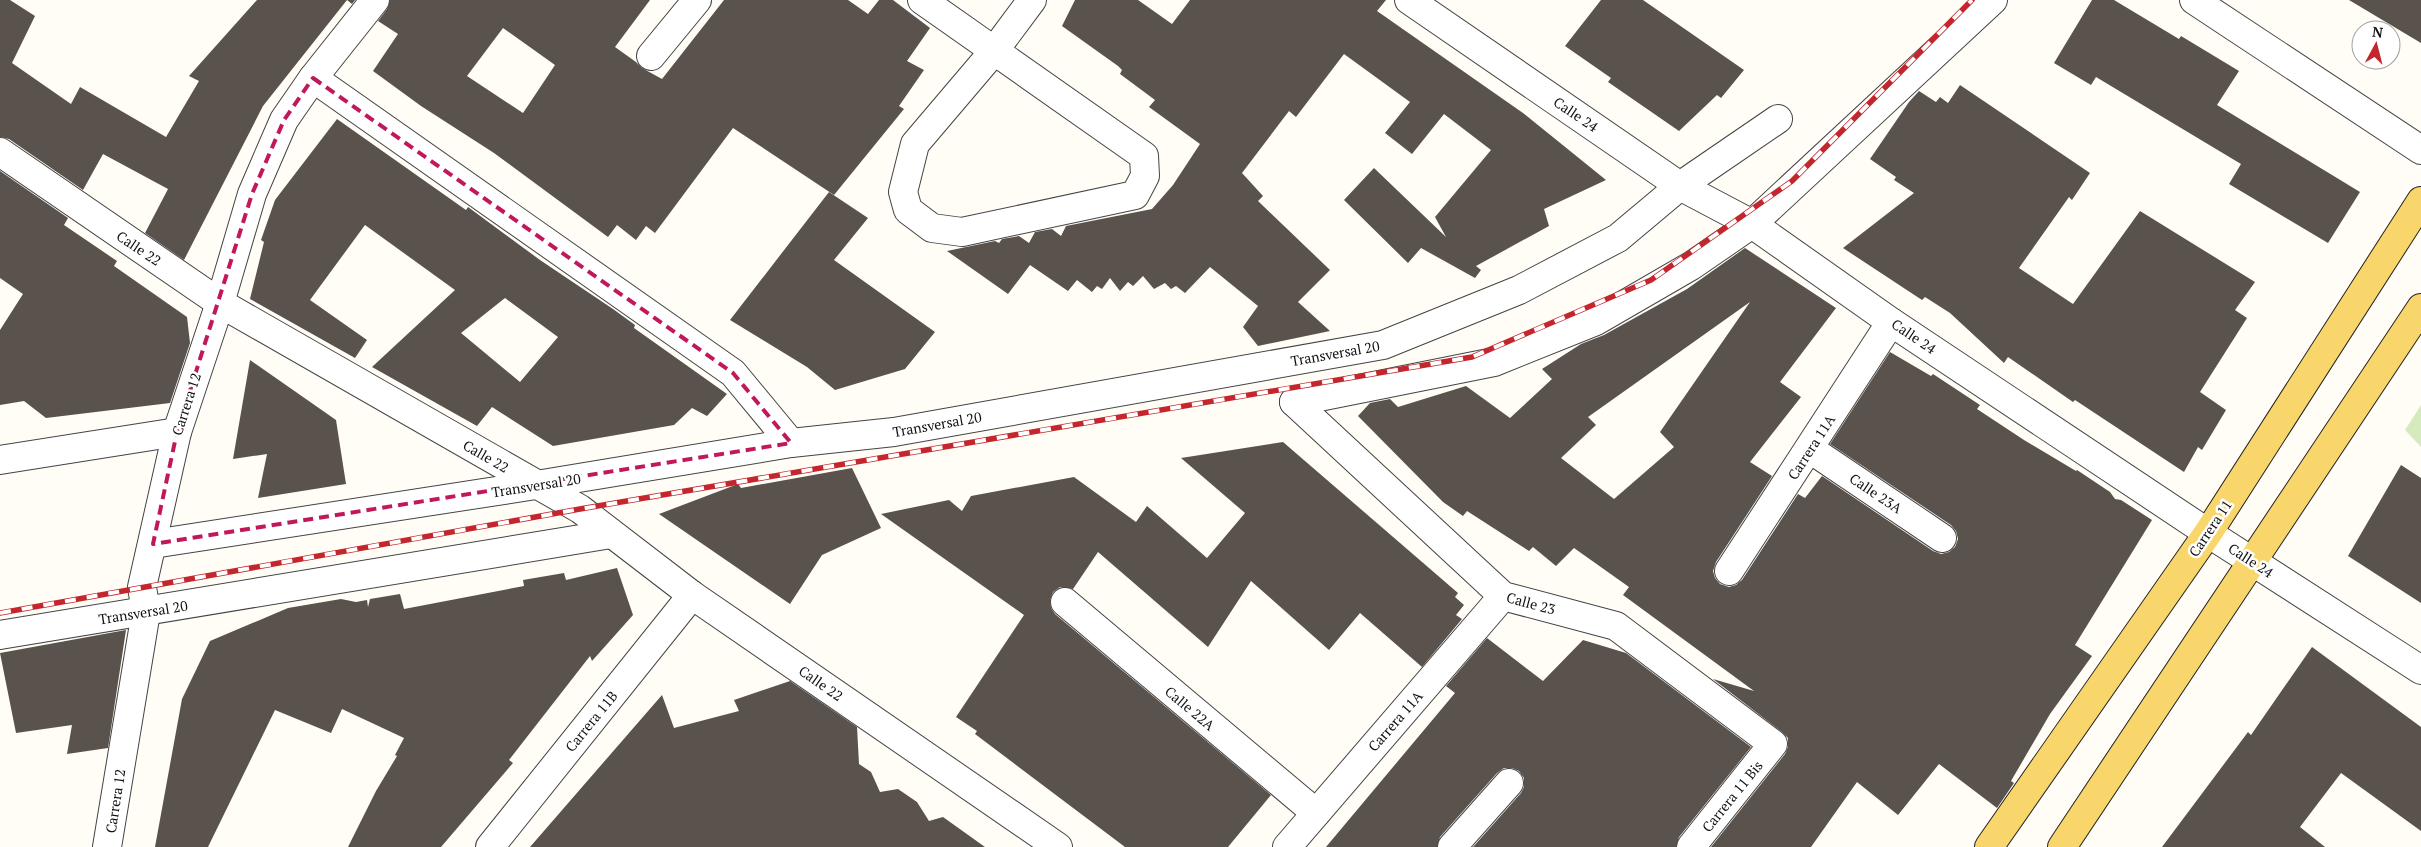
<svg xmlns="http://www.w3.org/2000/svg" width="2421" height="847" font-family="'PT Serif',serif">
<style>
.green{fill:#d5ebbd}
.building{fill:#5a524d;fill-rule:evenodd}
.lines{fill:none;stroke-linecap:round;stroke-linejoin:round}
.minor-casing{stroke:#444;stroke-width:30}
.major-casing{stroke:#222;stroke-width:30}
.minor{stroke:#fff;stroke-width:28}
.major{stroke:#f9d66b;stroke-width:28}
.rail-casing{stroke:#c4262e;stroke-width:5.5}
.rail{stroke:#fff;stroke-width:4;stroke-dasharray:11;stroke-linecap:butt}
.marked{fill:none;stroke:#c2185b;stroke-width:4;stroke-dasharray:10 6;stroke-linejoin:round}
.labels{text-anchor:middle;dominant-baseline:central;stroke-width:5;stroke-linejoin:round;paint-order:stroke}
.street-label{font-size:14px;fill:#111;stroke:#fff}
</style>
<rect width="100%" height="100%" fill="#fffdf5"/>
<path class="green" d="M2421 405V447L2405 430Z"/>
<g class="building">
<path d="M0 0H10L35 16 12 63 71 104 80 87 166 137 199 81 189 76 257 0H355L352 4 347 0 263 106 184 260 145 233 168 189 103 154 83 190 9 139 0 137Z"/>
<path d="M390 0H650L615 47 636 62 642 68 662 79 724 0H848L868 14 879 0H893L930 28 907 61 924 70 899 106 904 109 834 195 733 128 655 233 646 226 636 240 617 225 608 237 494 153 421 106 373 71 398 34 378 21 387 9ZM503 28 555 65 523 113 467 76Z"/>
<path d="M1075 0H1138L1172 24 1190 0H1386L1377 11 1523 113 1606 180 1544 209 1549 226 1476 266 1481 270 1475 278 1421 248 1408 263 1344 200 1374 168 1446 237 1435 217 1491 150 1444 114 1412 154 1385 133 1410 102 1344 54 1296 117 1289 111 1242 173 1263 196 1258 201 1330 270 1298 302 1330 331 1258 346 1243 327 1258 306 1210 267 1185 293 1176 286 1171 289 1165 283 1154 289 1143 276 1133 286 1128 282 1120 291 1110 278 1102 289 1097 286 1092 292 1077 280 1068 291 1030 265 1008 294 947 251 995 241 999 243 1002 239 1019 236 1029 243 1035 232 1052 229 1061 236 1066 226 1152 209 1173 185 1200 144 1149 107 1155 100 1120 74 1122 70 1118 66 1062 26Z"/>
<path d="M1601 0H1643L1744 70 1721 98 1717 95 1679 131 1608 82 1611 78 1565 46Z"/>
<path d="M2092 0H2114L2179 39 2181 36 2239 71 2217 105 2360 192 2328 243 2229 184 2241 164 2096 77 2091 85 2054 63Z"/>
<path d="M2349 0H2421V43Z"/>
<path d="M1960 85 2090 173 2072 200 2069 197 2019 268 2073 304 2140 211 2255 282 2235 310 2247 318 2200 392 2226 410 2202 450 2198 447 2184 472 2075 400 2073 402 2008 357 2004 363 1950 313 1925 297 1922 300 1843 248 1914 193 1894 180 1896 177 1870 159 1909 102 1919 91 1936 102 1940 97 1948 103Z"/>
<path d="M337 119 466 210 468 207 540 260 613 309 635 325 634 328 727 394 707 416 692 408 674 425 553 446 492 407 477 426 372 367 455 290 365 225 310 300 367 340 355 358 250 299 264 242 261 240 275 200ZM505 298 558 337 520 382 461 333Z"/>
<path d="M0 171 68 218 64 225 117 261 114 266 187 317 190 343 170 403 46 418 24 401 0 405V330L23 294 0 278Z"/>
<path d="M829 192 868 218 834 260 935 332 905 369 835 390 807 367 730 320Z"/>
<path d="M1745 248 1836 308 1780 382 1801 397 1750 462 1772 476 1716 562 1713 571 1715 578 1720 584 1729 587 1736 585 1742 580 1798 494 1805 498 1822 476 1933 551 1941 554 1949 552 1955 547 1958 539 1956 531 1951 525 1830 444 1890 352 1931 376 1933 374 1980 405 1977 409 2024 440 2076 471 2077 470 2110 492 2115 499 2121 500 2152 520 2075 645 2092 656 2050 714 2011 781 2014 783 1997 808 1939 764 1898 815 1857 782 1811 847H1711L1785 754 1788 747V738L1782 732 1713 679 1754 691 1623 595 1629 587 1574 548 1556 566 1533 547 1529 551 1467 511 1463 516 1443 502 1358 416 1370 403 1390 399 1398 407 1466 386 1510 418 1552 379 1542 369 1581 344 1604 335 1687 289ZM1750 302 1660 432 1674 447 1614 499 1561 458 1596 425 1588 417Z"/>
<path d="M250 360 336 420 346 484 258 498 267 454 233 459Z"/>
<path d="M1283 442 1458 593 1455 597 1464 605 1456 615 1462 619 1422 667 1360 613 1329 650 1251 581 1208 647 1098 552 1073 589 1060 587 1053 592 1050 600 1051 608 1055 614 1271 795 1228 847H1125L975 734 977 731 956 717 1024 615 881 514 949 500 962 511 971 496 1074 477 1136 522 1147 506 1207 558 1245 513 1181 458Z"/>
<path d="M2401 465 2421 478V603L2348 556Z"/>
<path d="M852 468 881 528 822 555 790 604 659 514 738 484 741 488Z"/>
<path d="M617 568 633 615 592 661 590 656 509 760 513 763 441 847H348L376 791 397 756 395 755 404 738 342 709 331 733 275 710 208 847H155L182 699 210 641 288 608 341 599 356 602 367 600 368 607 370 599 400 594 404 609 524 586 523 580 564 573 566 580Z"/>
<path d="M126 630 108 748 67 754 72 725 16 733 0 653Z"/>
<path d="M1487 638 1543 681 1583 640 1626 653 1751 747 1679 837 1676 847H1473L1521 793 1524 787V778L1519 771 1512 768H1504L1497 773 1440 837 1437 847H1326L1455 693 1446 686Z"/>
<path d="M2312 647 2421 727V831L2341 773 2300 827 2325 847H2162L2248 732 2251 735Z"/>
<path d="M790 681 857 727 859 764 871 772 880 792 898 789 917 802 929 821 943 817 985 847H530L662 695 674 728 739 711 734 700Z"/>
</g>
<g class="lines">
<defs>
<g id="minor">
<path d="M922 0 1144 156 1145 176 1135 195 962 232 932 228 908 210 903 192 915 144 994 51 1032 0"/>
<path d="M1409 0 1680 186 1752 224 1891 322 2208 533 2421 670"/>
<path d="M2194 0 2421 150"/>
<path d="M651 56 697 0"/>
<path d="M313 78 733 373 791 443"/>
<path d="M0 152 220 303 580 509 692 595 1058 847"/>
<path d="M1294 402 1494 362 1596 321 1691 266 1752 224 1993 0"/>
<path d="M1294 402 1503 596 1616 626 1773 744 1691 847"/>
<path d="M1810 449 1942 538"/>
<path d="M0 460 177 432"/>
<path d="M153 544 536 485 791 443 894 432 1383 345 1519 290 1618 238 1680 186 1778 119"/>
<path d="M1729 571 1891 322"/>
<path d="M1065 602 1316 813"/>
<path d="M0 635 611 534"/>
<path d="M107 847 146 612 142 587 177 432 220 303 252 194 284 120 313 78 375 0"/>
<path d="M490 847 692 595"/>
<path d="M1287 847 1503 596"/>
<path d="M1452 847 1509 783"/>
</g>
<g id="major">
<path d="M1989 847 2208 533 2421 201"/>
<path d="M2062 847 2421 308"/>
</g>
</defs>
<use href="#minor" class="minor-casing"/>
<use href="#major" class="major-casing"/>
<use href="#minor" class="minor"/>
<use href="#major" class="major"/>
<defs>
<path id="rail" d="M0 613 580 509 1472 357 1651 280 1792 181 1972 0"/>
</defs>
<use href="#rail" class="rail-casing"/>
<use href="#rail" class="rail"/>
</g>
<path class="marked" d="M313 78 733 373 791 443 153 544 177 432 252 194 284 120Z"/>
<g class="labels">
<g class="street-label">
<text transform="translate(1576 114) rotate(34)">Calle 24</text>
<text transform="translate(139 248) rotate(34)">Calle 22</text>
<text transform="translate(1914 336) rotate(34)">Calle 24</text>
<text transform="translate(1335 353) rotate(-10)">Transversal 20</text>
<text transform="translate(186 404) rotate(-72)">Carrera 12</text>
<text transform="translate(937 424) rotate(-10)">Transversal 20</text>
<text transform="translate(1811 447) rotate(-57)">Carrera 11A</text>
<text transform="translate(486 456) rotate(30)">Calle 22</text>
<text transform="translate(536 485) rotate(-9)">Transversal 20</text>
<text transform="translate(1876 493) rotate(34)">Calle 23A</text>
<text transform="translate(2210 528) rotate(-56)">Carrera 11</text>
<text transform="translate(2251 560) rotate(33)">Calle 24</text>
<text transform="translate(1531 603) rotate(15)">Calle 23</text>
<text transform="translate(143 612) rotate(-9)">Transversal 20</text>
<text transform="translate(821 683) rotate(35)">Calle 22</text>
<text transform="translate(1190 708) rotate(40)">Calle 22A</text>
<text transform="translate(591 721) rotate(-51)">Carrera 11B</text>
<text transform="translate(1395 721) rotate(-49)">Carrera 11A</text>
<text transform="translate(1732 796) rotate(-51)">Carrera 11 Bis</text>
<text transform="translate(115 801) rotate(-81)">Carrera 12</text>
</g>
</g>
<g transform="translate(2376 45) rotate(7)"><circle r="24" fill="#ffffff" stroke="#a0a0a0"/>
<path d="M0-4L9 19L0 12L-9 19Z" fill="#c4262e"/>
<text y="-8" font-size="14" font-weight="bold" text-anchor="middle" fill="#111111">N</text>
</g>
</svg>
